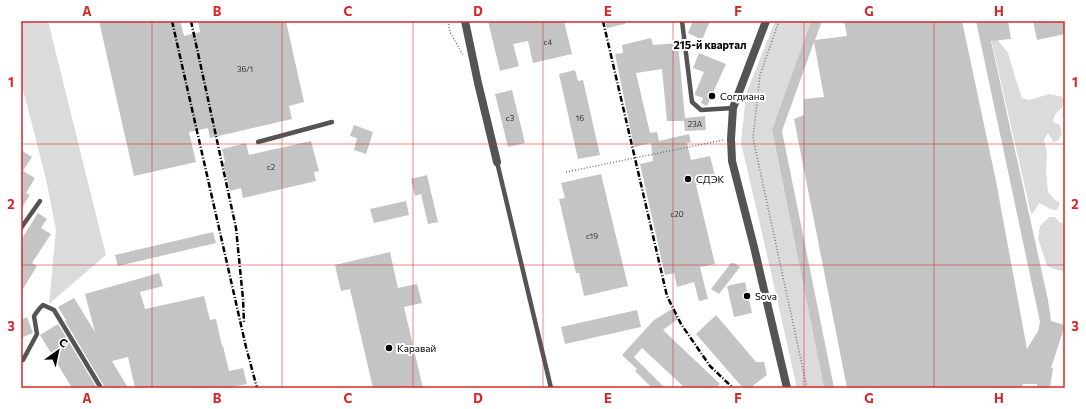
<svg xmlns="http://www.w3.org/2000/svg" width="1086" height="409" font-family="Commissioner,sans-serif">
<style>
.green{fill:#dbdbdb}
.building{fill:#c4c4c4}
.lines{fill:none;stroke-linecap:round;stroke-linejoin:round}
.path{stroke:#767676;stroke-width:1.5;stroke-dasharray:1 2;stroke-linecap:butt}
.service{stroke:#545454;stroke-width:4.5}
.minor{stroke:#545454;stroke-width:8}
.tertiary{stroke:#545454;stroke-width:8}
.rail{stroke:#000;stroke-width:2.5;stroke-dasharray:6 2 1 2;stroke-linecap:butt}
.grid{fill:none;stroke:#d62828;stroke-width:1;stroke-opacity:0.55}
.poi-dot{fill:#000;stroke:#fff;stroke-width:1.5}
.labels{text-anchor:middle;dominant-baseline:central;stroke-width:4;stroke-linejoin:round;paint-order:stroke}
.number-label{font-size:8px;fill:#313131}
.poi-label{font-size:10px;fill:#000;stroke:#fff;text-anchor:start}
.neighbourhood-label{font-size:11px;font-weight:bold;fill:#000;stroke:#fff}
.neatline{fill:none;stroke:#d62828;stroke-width:1.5}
.grid-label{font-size:13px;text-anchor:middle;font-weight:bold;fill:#d62828}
</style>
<rect width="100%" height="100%" fill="#fff"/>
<g class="green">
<path d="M21 21H48L106 255 49 304 56 230 46 179 21 82Z"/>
<path d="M775 21H811L772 131 824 388H797L768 259 741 143 746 94Z"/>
<path d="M987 21 997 39 1008 53 1015 77 1022 98 1029 100 1049 94 1063 97C1066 108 1060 108 1055 115 1055 116 1053 120 1053 122L1060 125 1062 134 1058 141 1053 142 1048 133 1044 140 1047 153 1046 171 1048 192 1055 200 1060 203 1057 210C1051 211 1045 205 1039 203L1034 212 1031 214Z"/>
<path d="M1049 217H1055L1059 222 1065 224V272L1054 269 1047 266 1038 238 1040 226Z"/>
</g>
<g class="building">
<path d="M99 21H180L184 36 200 32 198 21H286L304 102 289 106 292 119 210 138 208 128 189 132 196 162 134 176Z"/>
<path d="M488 21H564L572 54 533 63 528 41 513 44 519 66 500 71Z"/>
<path d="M605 21H625V24L607 28Z"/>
<path d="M693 21H710L702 40 688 33Z"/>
<path d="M811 21H822L815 40 847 36 844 21H962L996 181 1027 349 1038 331 1040 322 976 21H1008L1011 39 991 41 1048 300 1051 321 1065 325 1051 368H1053L1050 388H1037V384H1023L1022 388H847L794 119 804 115V99L824 97 814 42 782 131 834 388H824L772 130Z"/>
<path d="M1033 21H1065V34L1037 40Z"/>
<path d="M651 38 653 45 678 43 685 118 705 116 706 130 685 131 684 121H667L662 69 636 73 650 133 657 132 659 141 689 134 691 142 687 143 691 160 710 156 716 180 696 185 715 264 700 267 708 299 699 301 694 282 677 287 674 273 665 275 640 164 653 161 651 143 634 147 615 54 623 53 622 45Z"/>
<path d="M699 53 726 64 707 106 701 103 703 98 695 95V93L704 72 693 68Z"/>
<path d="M575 70 578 81 583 80 600 155 578 159 559 74Z"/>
<path d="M512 90 525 143 508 147 495 94Z"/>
<path d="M354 125 373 132 366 154 354 150 357 138 350 136Z"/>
<path d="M311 141 319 171 314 172 316 181 243 198 241 188 230 191 223 163 225 162 222 149 246 143 249 155Z"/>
<path d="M21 150 32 157 23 171 35 178 26 193 30 195 21 209Z"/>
<path d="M601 174 628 286 584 296 579 273H576L559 199 565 198 561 183Z"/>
<path d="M427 175 438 222 428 224 421 194 415 196 411 179Z"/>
<path d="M406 201 409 215 374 223 370 209Z"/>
<path d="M38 213 47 219 41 228 51 234 32 263 37 266 21 292V240Z"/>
<path d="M213 232 216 243 118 266 115 255Z"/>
<path d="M390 252 398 288 417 284 422 303 404 307 423 388H373L350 289 341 291 335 265Z"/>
<path d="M731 263H734L740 267 719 294 711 289Z"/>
<path d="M159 273 163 286 140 292 145 309 204 296 210 320 216 319 222 346H223L229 371 243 368 247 384 227 388H135L128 357 112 361 128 388H105L65 321 66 320 58 307 74 298 95 332 85 294Z"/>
<path d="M745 282 752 313 734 317 727 286Z"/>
<path d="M672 309 678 319 663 330 720 384 716 388H685L642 348 634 357 665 388H652L635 371 637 369 622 355 654 320Z"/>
<path d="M637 310 641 327 565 344 561 327Z"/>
<path d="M716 315 756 362H764L767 375 750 388H743L696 334Z"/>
<path d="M27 317 33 333 21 338V320Z"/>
<path d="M58 324 97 388H72L40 335Z"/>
</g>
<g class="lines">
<g class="path">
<path d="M448 21 450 32 463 55"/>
<path d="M779 21 760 75 753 138 807 388"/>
<path d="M566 172 723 140"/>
</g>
<g class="service">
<path d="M682 21 692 102 701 110 733 108"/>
<path d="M258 142 332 122"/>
<path d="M497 162 551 388"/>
<path d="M21 228 40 201"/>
<path d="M21 360H23L37 334 34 316 39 309 43 305 54 310 101 388"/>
</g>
<path class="minor" d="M465 21 478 83 497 162"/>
<path class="tertiary" d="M766 21 733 108 731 139 732 161 754 247 787 388"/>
<g class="rail">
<path d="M172 21 246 347 257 388"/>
<path d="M191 21 236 228 243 299 244 322"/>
<path d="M603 21 667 296 681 324 710 366 733 388"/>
</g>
</g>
<path class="grid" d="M152 21V388M282 21V388M413 21V388M543 21V388M673 21V388M804 21V388M934 21V388M21 144H1065M21 265H1065"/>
<g class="poi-dot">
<circle cx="712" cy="96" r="4"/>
<circle cx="688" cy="179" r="4"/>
<circle cx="747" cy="296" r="4"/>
<circle cx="389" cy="348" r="4"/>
</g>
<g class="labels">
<g class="number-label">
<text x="548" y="42">с4</text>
<text x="245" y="69">36/1</text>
<text x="510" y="118">с3</text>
<text x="580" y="118">16</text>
<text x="695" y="124">23А</text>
<text x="271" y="167">с2</text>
<text x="677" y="214">с20</text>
<text x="592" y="236">с19</text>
</g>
<g class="poi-label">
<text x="720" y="96">Согдиана</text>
<text x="696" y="179">СДЭК</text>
<text x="755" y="296">Sova</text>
<text x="397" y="348">Каравай</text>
</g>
<g class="neighbourhood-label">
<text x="710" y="44">215-й квартал</text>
</g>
</g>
<rect width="1086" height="409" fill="none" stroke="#ffffff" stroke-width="44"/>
<g transform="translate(58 351) rotate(33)" stroke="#ffffff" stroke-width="3" paint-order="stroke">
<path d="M0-3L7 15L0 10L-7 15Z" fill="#000000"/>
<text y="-6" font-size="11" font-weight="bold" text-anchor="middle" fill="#000000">С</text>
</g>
<rect x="22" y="22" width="1042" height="365" class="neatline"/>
<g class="grid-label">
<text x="87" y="16">A</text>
<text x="217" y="16">B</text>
<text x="348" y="16">C</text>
<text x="478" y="16">D</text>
<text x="608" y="16">E</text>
<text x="738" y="16">F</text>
<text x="869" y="16">G</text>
<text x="999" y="16">H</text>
<text x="11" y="87">1</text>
<text x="1075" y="87">1</text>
<text x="11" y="209">2</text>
<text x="1075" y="209">2</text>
<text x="11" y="331">3</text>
<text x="1075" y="331">3</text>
<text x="87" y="403">A</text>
<text x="217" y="403">B</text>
<text x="348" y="403">C</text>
<text x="478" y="403">D</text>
<text x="608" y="403">E</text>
<text x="738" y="403">F</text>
<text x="869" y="403">G</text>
<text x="999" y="403">H</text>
</g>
</svg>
